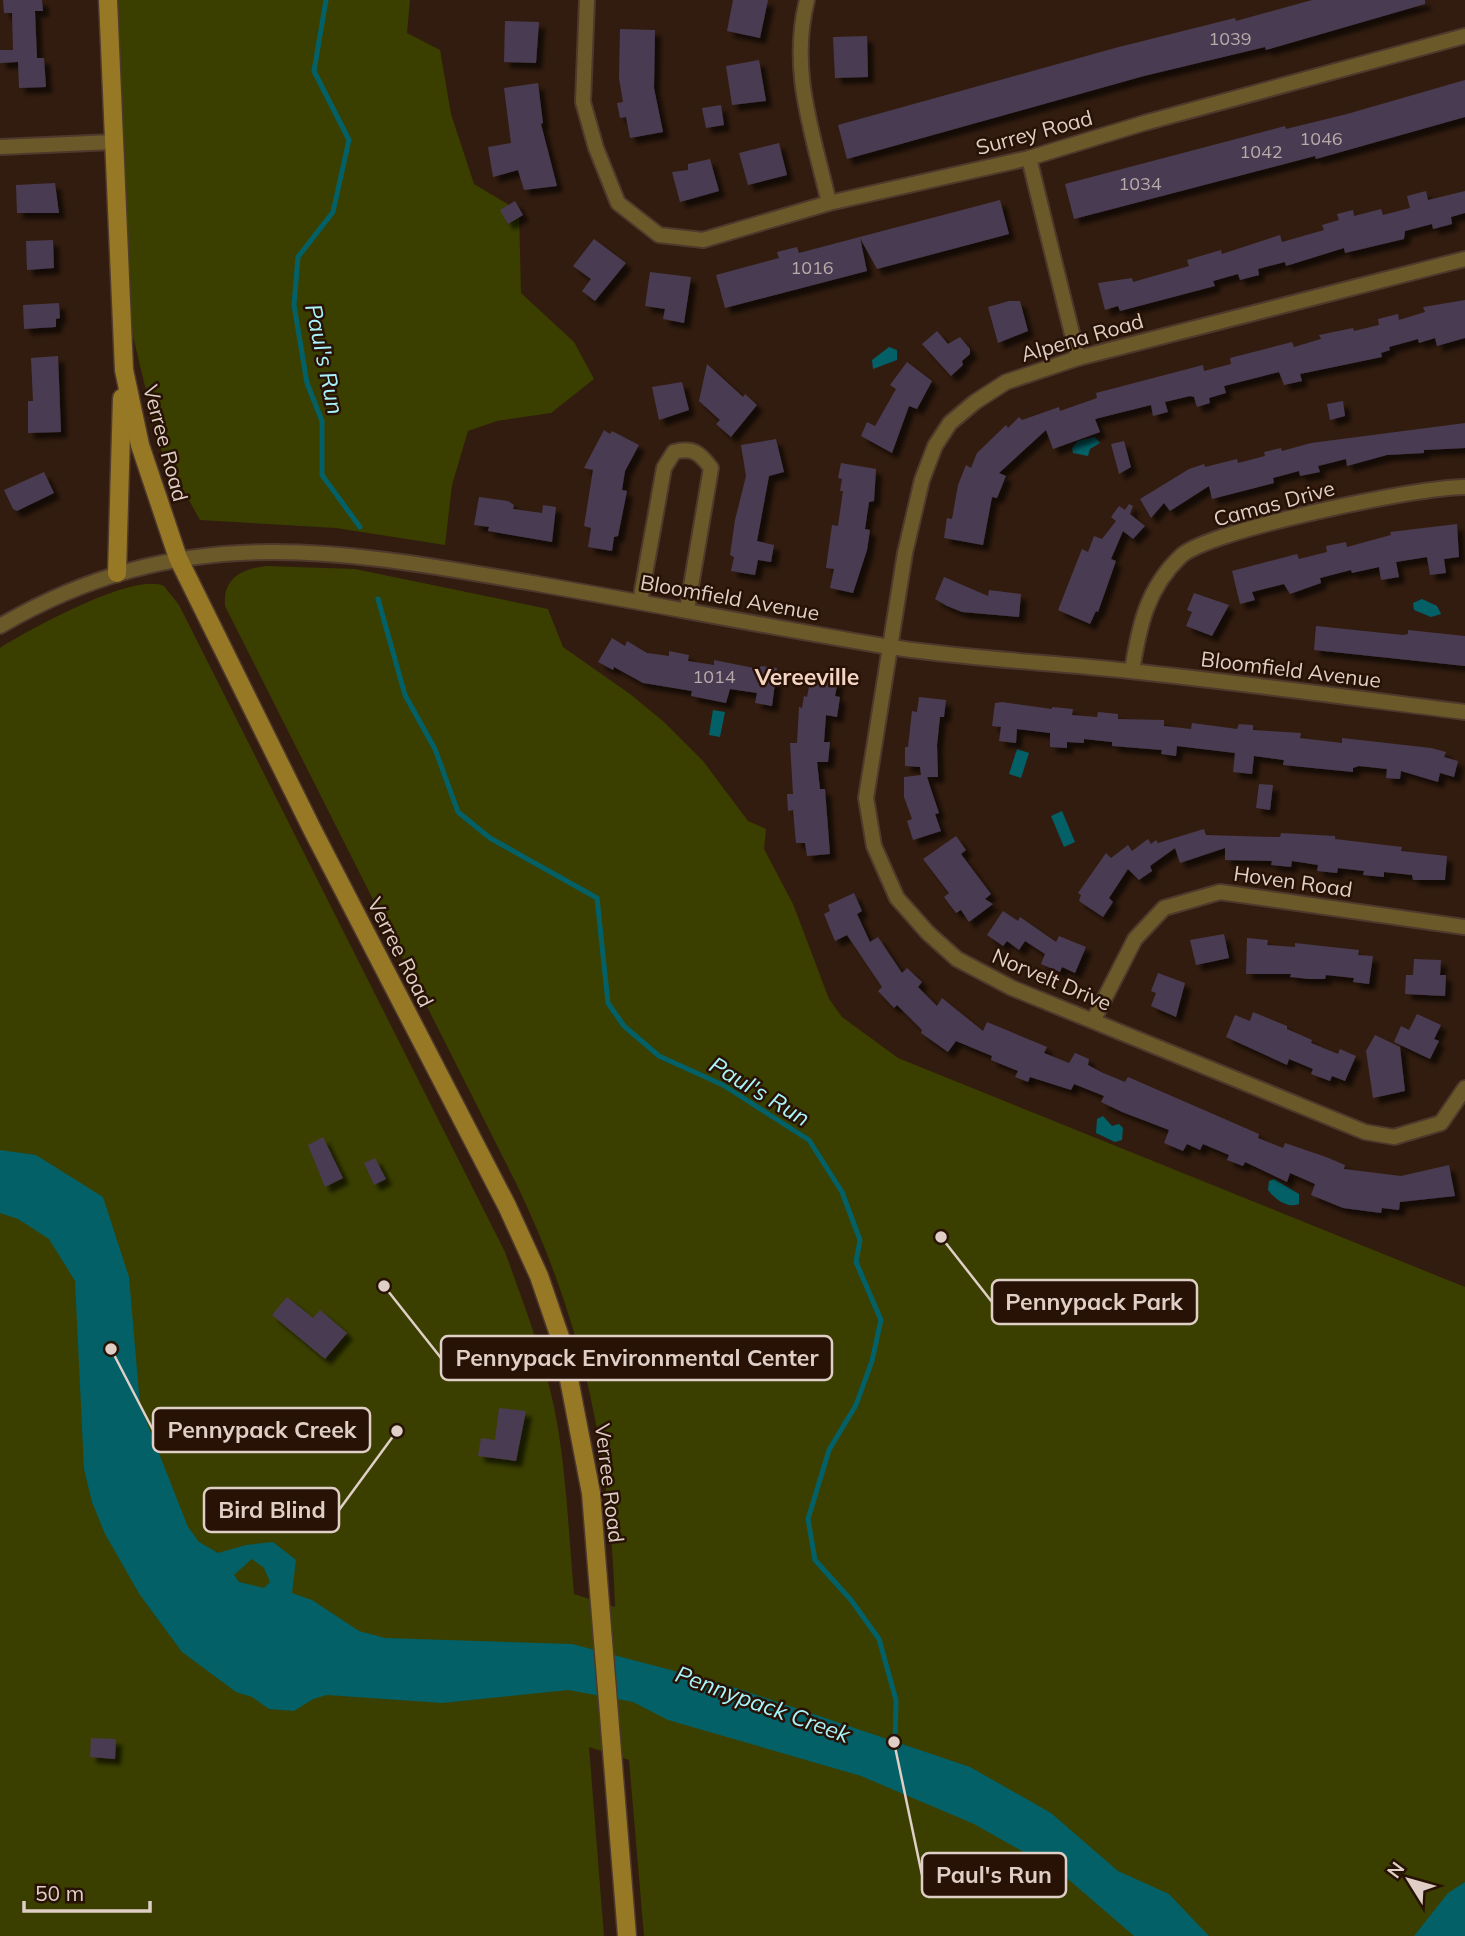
<svg xmlns="http://www.w3.org/2000/svg" width="1465" height="1936" font-family="Mulish,sans-serif">
<style>
.green{fill:#3a3f00}
.water{fill:#036067;fill-rule:evenodd}
.lines{fill:none;stroke-linecap:round;stroke-linejoin:round}
.stream{stroke:#036067;stroke-width:5}
.building{fill:#4a3b51;filter:url(#shadow)}
.street-casing{stroke:#4e392c;stroke-width:18}
.secondary-casing{stroke:#4e392c;stroke-width:21}
.street{stroke:#6c592a;stroke-width:14}
.secondary{stroke:#967825;stroke-width:18}
.labels{text-anchor:middle;dominant-baseline:central;stroke-width:5;stroke-linejoin:round;paint-order:stroke}
.number-label{font-size:18px;fill:#baaaaa}
.street-label{font-size:21px;fill:#dfcfc7;stroke:#281206}
.water-label{font-size:23px;font-style:italic;fill:#a9f4fa;stroke:#281206}
.neighbourhood-label{font-size:23px;font-weight:bold;fill:#f4d5c4;stroke:#281206}
.leader{fill:none;stroke:#dfcfc7;stroke-width:2.5}
.callout-dot{fill:#dfcfc7;stroke:#281206;stroke-width:2.5}
.callout{fill:#281206;stroke:#dfcfc7;stroke-width:2.5}
.callout-label{font-size:23px;text-anchor:middle;font-weight:bold;fill:#dfcfc7}
</style>
<defs>
<filter id="shadow"><feDropShadow dx="6" dy="6" stdDeviation="2" flood-color="#0009"/></filter>
</defs>
<rect width="100%" height="100%" fill="#321c0f"/>
<g class="green">
<path d="M118 0H410L407 33 440 50 451 114 474 184 519 211 521 293 574 342 594 379 551 413 497 421 468 431 452 485 445 545 336 528 200 520 160 448 131 328Z"/>
<path d="M266 566 355 569 548 609 563 647 630 694 664 722 703 761 748 821 766 829 764 849 793 904 829 999 842 1017 898 1058 1465 1287V1936H644L629 1760 589 1747 604 1936H0V648C29 630 133 572 164 586L179 605 505 1252C526 1310 548 1367 558 1428 567 1483 569 1539 574 1594L615 1607C610 1452 583 1322 516 1183L225 606C223 578 241 569 266 566Z"/>
</g>
<g class="water">
<path d="M889 347 897 350V360L873 369 872 360Z"/>
<path d="M1095 437 1100 443 1090 449 1088 456 1073 453 1072 448 1078 441Z"/>
<path d="M1422 599 1437 606 1441 614 1431 617 1414 610 1413 603Z"/>
<path d="M713 710 725 712 720 737 709 735Z"/>
<path d="M1017 749 1029 753 1021 778 1009 774Z"/>
<path d="M1062 811 1075 842 1064 847 1051 816Z"/>
<path d="M1103 1116 1112 1126 1119 1124 1123 1128 1122 1140 1115 1142 1096 1133 1097 1119Z"/>
<path d="M0 1150 36 1155 103 1197 129 1277 140 1405 188 1527 199 1542 218 1553 246 1545 273 1542 296 1560 292 1593 312 1600 359 1631 385 1638 572 1644 724 1684 970 1767 1051 1813 1118 1871 1169 1894 1209 1936H1134L1062 1874 974 1824 861 1776 668 1720 633 1702 568 1690 442 1703 327 1695 313 1699 294 1711 269 1709 252 1697 236 1692 182 1652 140 1595 105 1534 92 1502 84 1469 75 1281 49 1239 18 1219 0 1213ZM252 1559 264 1568 270 1582 264 1588 239 1582 234 1575Z"/>
<path d="M1274 1179 1299 1194V1204C1288 1209 1275 1199 1268 1190L1269 1181Z"/>
<path d="M1465 1882V1936H1414L1448 1893Z"/>
</g>
<g class="lines">
<g class="stream">
<path d="M326 0 314 71 349 140 333 212 298 257 294 305 307 383 322 421V475L360 527"/>
<path d="M378 599 405 695 435 749 458 812 490 838 597 898 608 1003 624 1026 659 1056 723 1085 809 1140 842 1192 860 1240 856 1262 881 1320 872 1361 856 1405 829 1450 808 1519 815 1560 851 1600 879 1639 896 1700 895 1748"/>
</g>
</g>
<g class="building">
<path d="M3 0H42L43 11H35L37 58H44L46 87 19 88 18 62 0 63V50H13L12 13H4Z"/>
<path d="M733 0H768L760 38 727 31Z"/>
<path d="M1312 0H1425V4L1266 50 1265 47 1144 76 847 159 838 125 1115 48 1235 18 1236 21Z"/>
<path d="M505 21 539 22 536 63 504 62Z"/>
<path d="M620 29 655 30 654 88 663 132 630 138 626 117 620 118 617 103 623 102 619 78Z"/>
<path d="M867 36 868 77 835 78 833 37Z"/>
<path d="M759 60 766 101 732 105 726 66Z"/>
<path d="M1465 80V117L1316 159 1315 156 1074 219 1065 184 1285 126 1286 129 1347 114Z"/>
<path d="M538 83 543 123 541 124 557 186 524 190 518 170 493 177 488 147 511 143 504 88Z"/>
<path d="M721 105 724 125 706 128 702 108Z"/>
<path d="M779 143 787 175 748 185 739 153Z"/>
<path d="M710 159 719 191 680 202 672 172 688 170V164Z"/>
<path d="M55 183 59 213H17L16 185Z"/>
<path d="M1426 191 1428 200 1465 191V213L1451 217 1452 224 1433 229 1432 224 1405 231 1404 239 1345 253 1344 248 1286 266 1285 262 1258 269 1259 275 1240 280 1238 274 1213 281 1215 286 1120 311 1118 306 1105 310 1098 283 1132 278 1133 282 1189 266 1187 260 1221 250 1222 254 1280 235 1282 242 1324 230 1322 225 1339 220 1337 214 1353 210 1354 216 1381 209 1383 215 1410 208 1407 196Z"/>
<path d="M1000 200 1009 234 877 269 860 238 867 271 725 308 716 275 779 258 777 252 797 247 799 253Z"/>
<path d="M515 201 523 215 508 224 500 210Z"/>
<path d="M594 239 626 263 595 301 582 291 591 279 573 266Z"/>
<path d="M53 240 54 268 27 270 26 241Z"/>
<path d="M650 272 691 277 684 323 663 319 665 309 645 306Z"/>
<path d="M1465 300V338L1437 346 1435 338 1419 343 1418 339 1389 347 1390 350 1381 353 1382 357 1300 374 1302 381 1284 385 1279 372 1224 386 1226 393 1209 398 1210 403 1197 407 1194 397 1190 396 1165 402 1168 412 1153 416 1151 405 1095 419 1100 432 1053 449 1046 430 999 473 1006 476 997 498 992 497 983 545 944 538 947 518 952 519 958 485 966 465 971 468 977 453 1006 425 1008 428 1019 417 1022 420 1059 407 1060 411 1097 398 1096 393 1203 365 1204 371 1231 364 1230 358 1292 342 1294 347 1321 339 1319 335 1353 328 1354 331 1379 325 1378 319 1398 314 1399 320 1425 312 1423 307Z"/>
<path d="M1009 301H1020L1028 331 998 343 988 307Z"/>
<path d="M59 303 60 318 56 319V327L24 329 23 305Z"/>
<path d="M937 331 948 344 960 337 970 349V354L962 361 963 365 951 376 922 344Z"/>
<path d="M58 356 61 432 28 433V401H33L31 358Z"/>
<path d="M907 362 932 381 917 409 909 406 892 453 861 436 867 422 875 426 896 389 890 385Z"/>
<path d="M707 364 743 397 745 394 757 405 731 437 716 424 720 420 699 401Z"/>
<path d="M682 382 689 410 659 420 652 387Z"/>
<path d="M1343 401 1345 416 1330 420 1327 404Z"/>
<path d="M1465 423V448L1424 450V453L1387 455 1347 466 1346 459 1318 466 1320 472 1300 476 1299 471 1273 478 1274 483 1212 499 1209 486 1170 511 1164 503 1151 518 1140 499 1189 469 1204 464 1205 467 1237 459 1238 463 1265 456 1264 452 1281 448 1282 451 1311 443Z"/>
<path d="M604 430 610 434 612 431 639 445 625 471 622 490 627 491 618 536 614 537 612 551 588 547 591 528 584 526 593 470 584 468Z"/>
<path d="M776 439 784 472 769 476 757 541 774 545 771 562 758 560 755 575 731 571 734 557 730 555 735 520 746 476 741 445Z"/>
<path d="M1124 441 1131 467 1119 474 1111 444Z"/>
<path d="M841 463 876 469 874 501 869 502 865 529 870 530 867 550 853 593 830 588 834 569 826 568 832 525 838 526 843 491H840L842 479 838 478Z"/>
<path d="M44 472 54 493 17 511 13 509 4 490Z"/>
<path d="M479 497 508 501 514 505 513 509 542 513 543 505 556 507 552 542 488 531 489 527 474 525Z"/>
<path d="M1129 504 1133 506 1130 514 1145 526 1133 539 1123 531 1111 559 1116 561 1098 612 1096 611 1090 624 1058 610 1082 549 1088 552 1094 536 1102 539 1116 521 1111 517 1119 506 1125 510Z"/>
<path d="M1457 524 1459 557 1444 559 1446 573 1430 575 1427 557 1396 562 1399 577 1381 580 1379 567 1352 573 1351 570 1320 578 1321 583 1290 594 1284 584 1252 592 1255 600 1240 604 1232 571 1297 554 1299 559 1327 552 1326 546 1346 542 1347 547 1391 535 1390 532Z"/>
<path d="M944 577 988 596 989 590 1021 594 1019 617 962 612 947 606 935 599Z"/>
<path d="M1194 593 1229 605 1212 636 1186 626 1192 612 1187 610Z"/>
<path d="M1316 626 1403 635 1408 634V630L1465 636V666L1314 650Z"/>
<path d="M612 638 625 646 627 641 647 653 669 656V651L689 655 688 661 714 665V660L759 669 761 666 777 668 772 706 755 703 757 693 730 689 726 703 691 696 692 691 643 683 614 667 613 670 598 662Z"/>
<path d="M811 676 838 681 835 696 840 697 837 717 826 715 824 742H830L828 762H817L820 789H825L830 854 807 856 805 843H796L793 810 788 811 787 794H793L790 743H797L799 707 802 708 804 696 807 697Z"/>
<path d="M919 697 946 700 944 717H940L937 745 938 777H927L939 813 935 814 941 831 913 840 907 821 912 819 904 797V777L921 775 920 767 905 766V747H908L912 711 917 712Z"/>
<path d="M1002 702 1052 709V707L1073 709 1072 715 1097 717 1098 712 1118 714V719L1164 720V726L1191 729 1192 723 1237 729 1239 724 1253 725V730L1301 733 1300 738 1342 743V738L1431 748 1446 752 1444 757 1458 761 1454 777 1440 773 1438 782 1401 771 1400 779 1386 778 1387 769 1359 766 1353 768V772L1283 765 1284 760 1254 756 1252 774 1233 772 1235 753 1177 746 1176 756 1161 754 1162 750 1112 746V742L1084 739V743L1067 742V748L1050 747V733L1017 729 1016 743 999 741 1001 727 992 726 995 703Z"/>
<path d="M1259 784 1273 785 1270 810 1256 808Z"/>
<path d="M1204 829 1206 835 1274 837H1280L1281 833 1335 836V839L1402 847 1401 851 1447 856 1445 880H1413L1412 875 1384 872V877L1363 875 1364 871 1338 868 1337 873 1317 871 1318 865 1292 861 1291 867 1271 865 1272 861 1225 860V848L1180 863 1175 848 1150 866 1152 871 1139 880 1128 869 1109 898 1113 902 1103 917 1079 901 1081 895 1078 893 1106 853 1111 858 1128 845 1132 851 1148 839 1151 844 1156 840 1158 843Z"/>
<path d="M956 836 966 850 961 854 991 894 985 899 993 904 969 922 961 910 956 913 944 897 949 893 923 859Z"/>
<path d="M854 893 862 911 857 914 870 942 878 937 902 973 907 968 922 982 918 987 937 1006 942 998 983 1031 987 1022 1047 1047 1044 1053 1069 1063 1075 1053 1089 1059 1088 1065 1101 1072 1125 1082 1128 1077 1259 1134 1258 1138 1283 1148 1285 1143 1326 1157 1345 1165 1344 1169 1401 1176 1449 1165 1455 1196 1400 1202 1399 1210 1382 1208 1381 1213 1343 1208 1311 1195 1315 1184 1290 1173 1287 1182 1245 1162 1243 1166 1227 1160 1229 1155 1203 1144 1200 1150 1187 1144 1183 1151 1164 1143 1169 1130 1122 1112 1101 1102 1104 1096 1074 1084 1071 1090 1030 1077 1028 1082 1015 1077 1018 1071 991 1060 992 1056 956 1041 948 1052 921 1033 922 1030 897 1005 894 1008 878 991 882 987 847 935 835 941 824 914 830 911 828 905Z"/>
<path d="M1003 911 1018 921 1020 917 1056 942 1059 936 1086 947 1075 973 1062 967 1060 972 1041 964 1045 954 1025 941 1019 950 1007 941 1003 946 987 935Z"/>
<path d="M1224 934 1229 958 1196 965 1190 940Z"/>
<path d="M1247 938 1268 940 1267 945 1295 947V943L1359 950 1358 955 1373 956 1369 984 1353 982 1354 978 1326 975 1325 979H1309L1290 977 1291 974H1246Z"/>
<path d="M1414 959 1441 960 1440 975H1446L1445 996 1405 994 1406 975H1413Z"/>
<path d="M1158 973 1185 983 1176 1017 1151 1006 1156 993 1151 991Z"/>
<path d="M1253 1012 1287 1026V1029L1312 1040 1311 1043 1338 1054 1340 1049 1356 1056 1345 1081 1332 1076 1330 1081 1311 1074 1313 1069 1289 1059 1287 1065 1226 1037 1235 1015 1250 1021Z"/>
<path d="M1417 1014 1441 1025 1434 1039 1439 1041 1430 1059 1394 1042 1401 1026 1409 1030Z"/>
<path d="M1375 1035 1400 1047 1405 1091 1373 1098 1366 1051Z"/>
<path d="M323 1137 343 1178 325 1187 308 1145Z"/>
<path d="M375 1158 386 1179 374 1185 364 1163Z"/>
<path d="M287 1297 313 1318 320 1310 347 1333 325 1359 272 1315Z"/>
<path d="M499 1408 526 1411 516 1461 478 1456 481 1438 495 1440Z"/>
<path d="M91 1738 116 1739 115 1759 90 1757Z"/>
</g>
<g class="lines">
<defs>
<g id="street">
<path d="M587 0 583 102 596 148 618 203 659 235 703 240 829 203 1029 158 1144 123 1465 36"/>
<path d="M807 0C789 71 813 133 829 203"/>
<path d="M0 147 113 142"/>
<path d="M1029 158 1078 358"/>
<path d="M1465 259 1078 358 1006 382 975 402 950 423 935 446 922 480 905 553 866 798 874 846 897 898 928 933 957 959 1012 988 1365 1132 1394 1137 1441 1123 1465 1088"/>
<path d="M640 602 664 468 674 452C693 447 700 453 711 468L687 610"/>
<path d="M0 626C183 519 341 550 538 584 653 604 769 627 884 646 965 659 1049 662 1130 671 1242 683 1354 698 1465 712"/>
<path d="M1132 671C1139 626 1147 588 1181 556 1209 530 1423 486 1465 487"/>
<path d="M1094 1019 1135 939 1164 908 1220 892 1465 927"/>
</g>
<g id="secondary">
<path d="M108 0 124 370 140 445 178 558 313 831 507 1206 539 1276 562 1343 591 1493 627 1936"/>
<path d="M117 573 122 398"/>
</g>
</defs>
<use href="#street" class="street-casing"/>
<use href="#secondary" class="secondary-casing"/>
<use href="#street" class="street"/>
<use href="#secondary" class="secondary"/>
</g>
<g class="labels">
<g class="number-label">
<text x="1230" y="38">1039</text>
<text x="1321" y="138">1046</text>
<text x="1261" y="151">1042</text>
<text x="1140" y="183">1034</text>
<text x="812" y="267">1016</text>
<text x="714" y="676">1014</text>
</g>
<g class="street-label">
<text transform="translate(1034 132) rotate(-15)">Surrey Road</text>
<text transform="translate(1082 337) rotate(-16)">Alpena Road</text>
<text transform="translate(166 443) rotate(75)">Verree Road</text>
<text transform="translate(1274 503) rotate(-15)">Camas Drive</text>
<text transform="translate(730 597) rotate(10)">Bloomfield Avenue</text>
<text transform="translate(1291 669) rotate(7)">Bloomfield Avenue</text>
<text transform="translate(1293 881) rotate(8)">Hoven Road</text>
<text transform="translate(401 952) rotate(63)">Verree Road</text>
<text transform="translate(1052 979) rotate(23)">Norvelt Drive</text>
<text transform="translate(610 1483) rotate(83)">Verree Road</text>
</g>
<g class="water-label">
<text transform="translate(325 359) rotate(78)">Paul's Run</text>
<text transform="translate(760 1091) rotate(31)">Paul's Run</text>
<text transform="translate(763 1704) rotate(20)">Pennypack Creek</text>
</g>
<g class="neighbourhood-label">
<text x="807" y="676">Vereeville</text>
</g>
</g>
<path class="leader" d="M941 1237L992 1302M384 1286L441 1358M111 1349L153 1430M397 1431L339 1510M894 1742L922 1875"/>
<g class="callout-dot">
<circle cx="941" cy="1237" r="7"/>
<circle cx="384" cy="1286" r="7"/>
<circle cx="111" cy="1349" r="7"/>
<circle cx="397" cy="1431" r="7"/>
<circle cx="894" cy="1742" r="7"/>
</g>
<g class="callout">
<rect x="992" y="1280" width="205" height="44" rx="7"/>
<rect x="441" y="1336" width="391" height="44" rx="7"/>
<rect x="153" y="1408" width="217" height="44" rx="7"/>
<rect x="204" y="1488" width="135" height="44" rx="7"/>
<rect x="922" y="1853" width="144" height="44" rx="7"/>
</g>
<g class="callout-label">
<text x="1094" y="1310">Pennypack Park</text>
<text x="637" y="1366">Pennypack Environmental Center</text>
<text x="262" y="1438">Pennypack Creek</text>
<text x="272" y="1518">Bird Blind</text>
<text x="994" y="1883">Paul's Run</text>
</g>
<g transform="translate(1409 1880) rotate(307)" stroke="#281206" stroke-width="5" paint-order="stroke">
<path d="M0-5L12 26L0 18L-12 26Z" fill="#dfcfc7"/>
<text y="-10" font-size="19" font-weight="bold" text-anchor="middle" fill="#dfcfc7">N</text>
</g>
<path d="M24 1901v10h126v-10" fill="none" stroke="#dfcfc7" stroke-width="3.5"/>
<text x="35" y="1901" font-size="21" fill="#dfcfc7" stroke="#281206" stroke-width="5" paint-order="stroke">50 m</text>
</svg>
